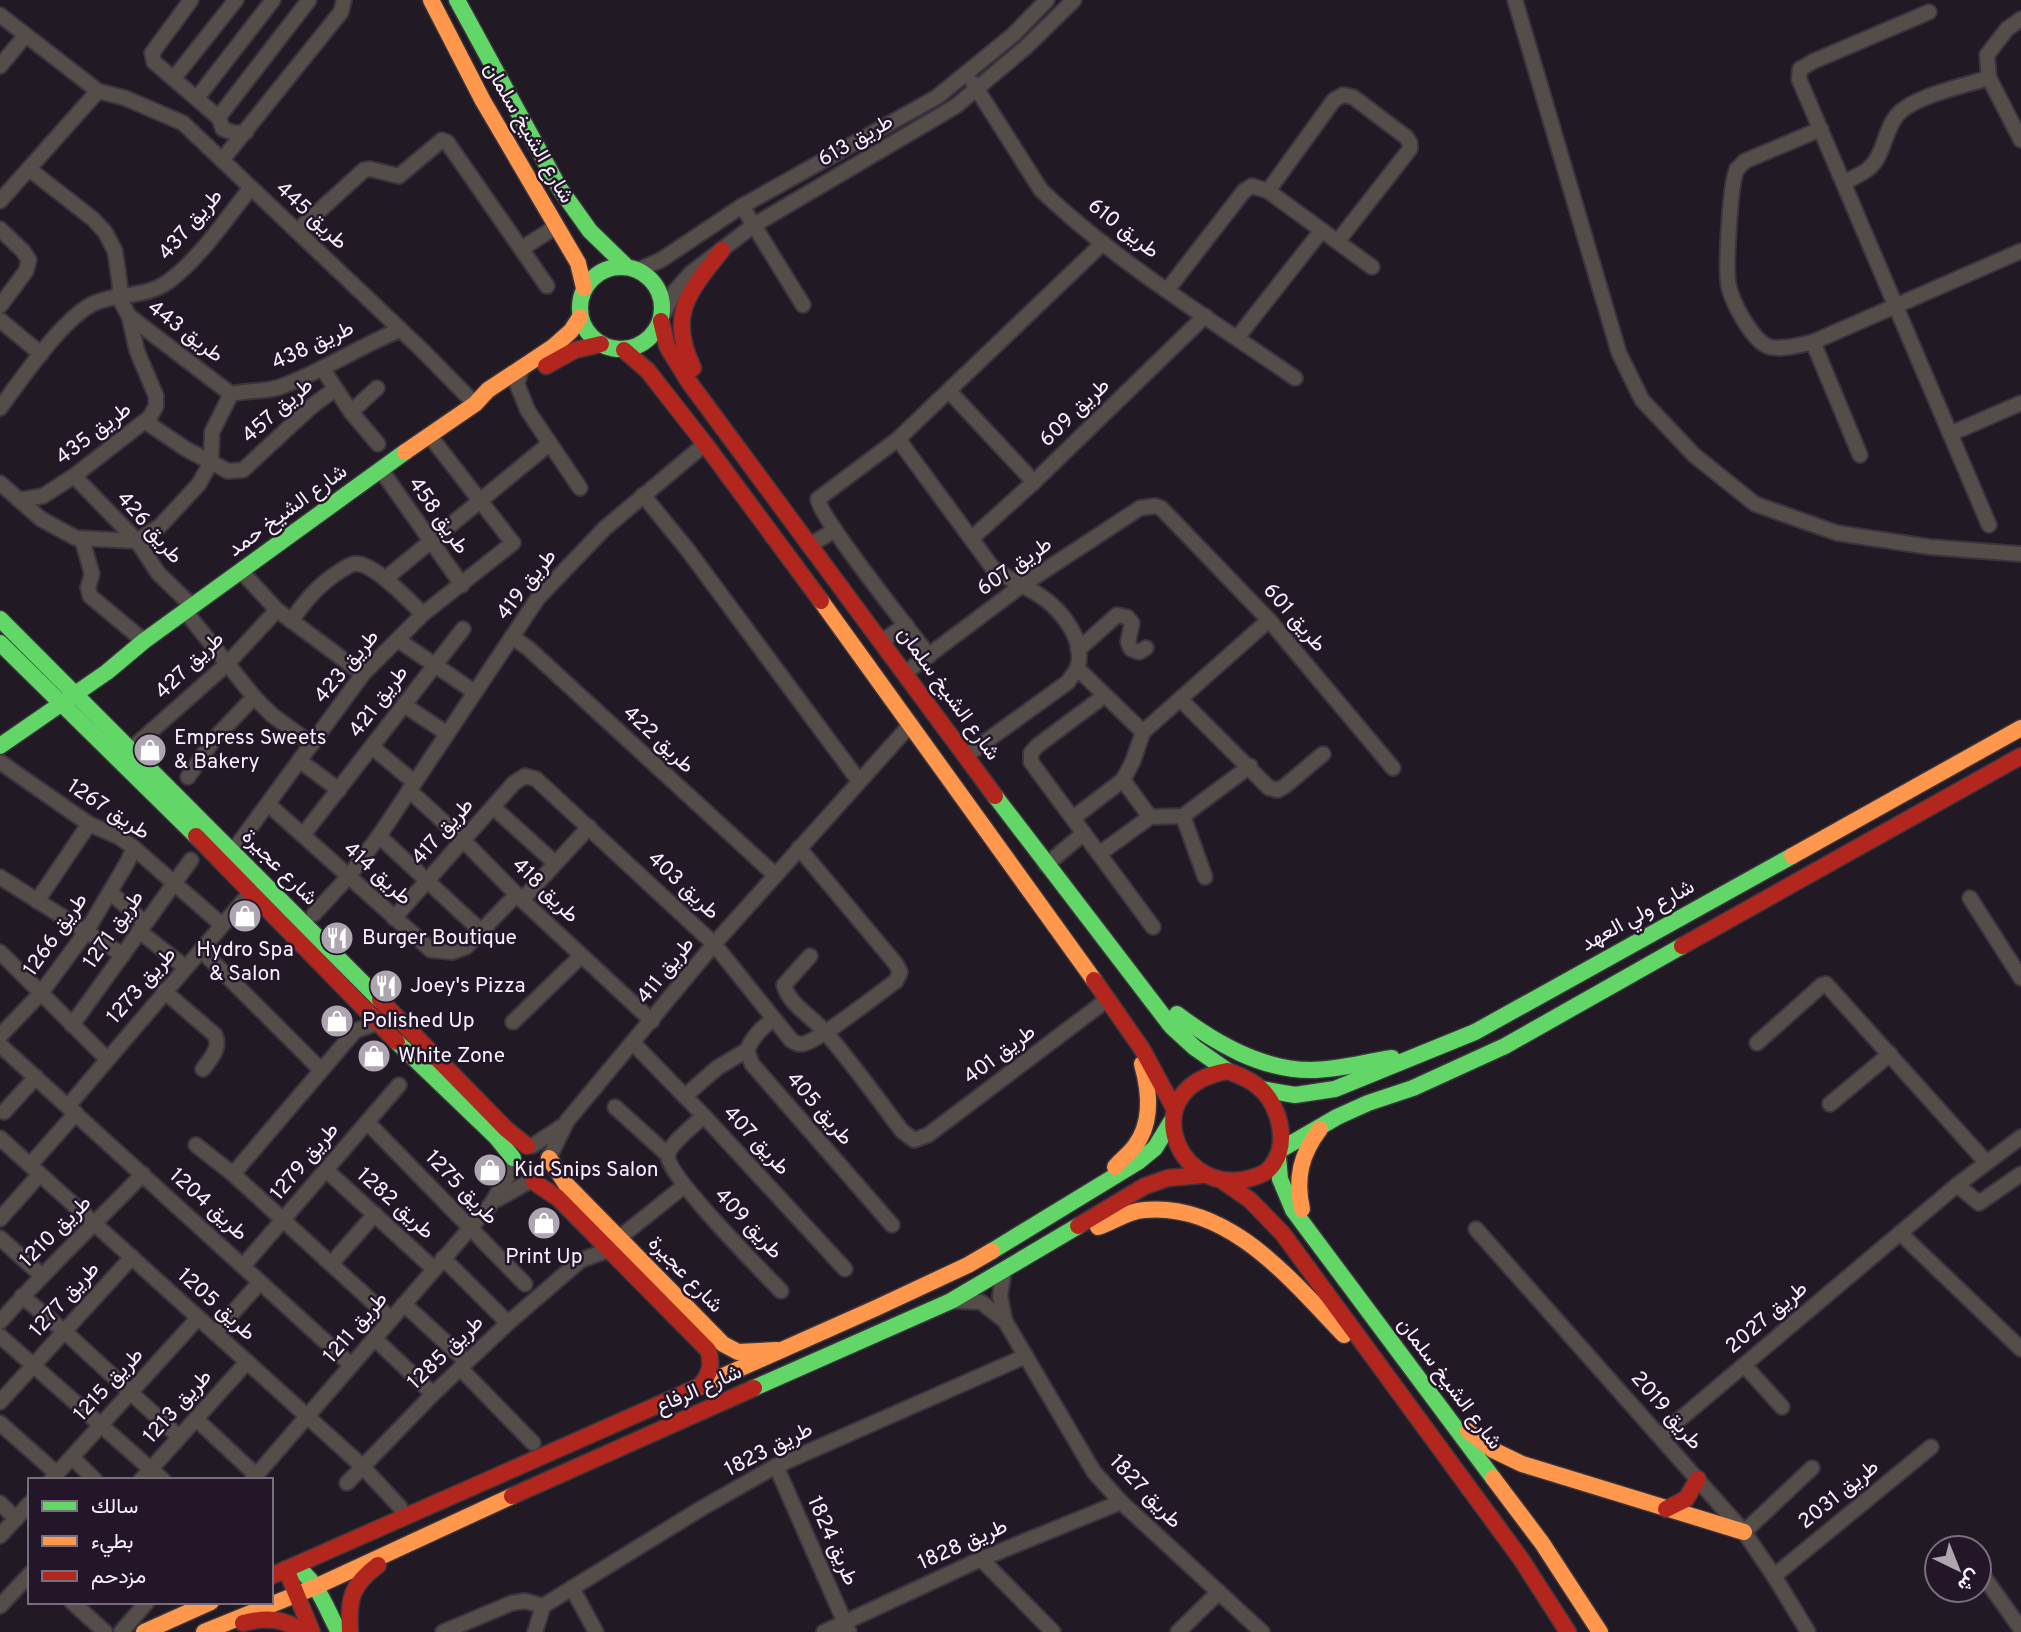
<svg xmlns="http://www.w3.org/2000/svg" width="2021" height="1632" font-family="Overpass,Vazirmatn,sans-serif">
<style>
.lines{fill:none;stroke-linecap:round;stroke-linejoin:round}
.street-casing{stroke:#3a353d;stroke-width:18}
.fast-casing{stroke:#3a353d;stroke-width:19}
.slow-casing{stroke:#3a353d;stroke-width:19}
.jam-casing{stroke:#3a353d;stroke-width:19}
.street{stroke:#554d4a;stroke-width:14}
.fast{stroke:#63d668;stroke-width:16}
.slow{stroke:#ff974d;stroke-width:16}
.jam{stroke:#b3261e;stroke-width:16}
.labels{text-anchor:middle;dominant-baseline:central;stroke-width:5;stroke-linejoin:round;paint-order:stroke}
.street-label{font-size:21px;fill:#f9f1fd;stroke:#231628}
.poi-label{font-size:21px;fill:#f9f1fd;stroke:#231628;text-anchor:start}
</style>
<rect width="100%" height="100%" fill="#211a24"/>
<g class="lines">
<defs>
<g id="street">
<path d="M191 0 152 53 154 62 219 118"/>
<path d="M1515 0 1619 353 1642 400 1694 455 1755 504 1837 533 1930 547 2021 554"/>
<path d="M1929 12 1814 61 1800 69 1799 79 1989 525"/>
<path d="M0 15 98 91 125 98 183 123 423 351 475 404"/>
<path d="M2021 19 2007 29 1987 55 1989 78 2021 140"/>
<path d="M0 66 25 36"/>
<path d="M174 78 236 0"/>
<path d="M973 83 1041 190C1116 262 1210 319 1295 378"/>
<path d="M197 98 273 0"/>
<path d="M1821 129 1745 161C1744 162 1738 168 1737 169 1730 183 1726 263 1728 281 1729 298 1753 343 1770 347 1783 350 1800 345 1813 342L1860 455"/>
<path d="M246 132 234 133 223 129 219 118 221 114 309 0"/>
<path d="M222 160 341 12 344 0"/>
<path d="M29 169 93 219 105 232 115 251 120 286 119 298 129 316 231 394"/>
<path d="M1844 183C1851 178 1861 175 1868 169 1885 156 1884 128 1899 113 1916 96 1965 85 1989 78"/>
<path d="M1268 191 1334 100 1343 95 1353 97 1406 137 1410 143V149L1338 241"/>
<path d="M0 201 98 91"/>
<path d="M742 206 803 305"/>
<path d="M0 229 23 251 29 260 26 271 0 306"/>
<path d="M297 231 364 170 370 169 399 176 442 140 447 142 547 286"/>
<path d="M521 249 557 226"/>
<path d="M638 270 661 260 742 206 937 97 1013 35 1047 0"/>
<path d="M1168 289 1244 191 1252 186 1268 191 1372 267"/>
<path d="M663 315 675 291 691 273 754 225 956 106 1026 47 1074 0"/>
<path d="M0 320 41 354"/>
<path d="M1237 338 1322 230"/>
<path d="M1813 342 2021 251"/>
<path d="M522 367 517 384 528 411 580 488"/>
<path d="M322 368 351 412 378 444"/>
<path d="M949 391 1034 482"/>
<path d="M0 408C21 380 65 314 97 302 121 293 148 297 169 281 201 257 225 220 250 189"/>
<path d="M351 412 377 388"/>
<path d="M146 422 186 449 228 471 243 470 312 406 335 389"/>
<path d="M1950 434 2021 403"/>
<path d="M898 439 992 567C1007 579 1023 585 1039 595 1061 609 1087 641 1077 669 1075 673 1070 678 1068 682L967 755"/>
<path d="M381 470 462 585"/>
<path d="M74 476 137 541 158 573 192 606"/>
<path d="M0 483 41 519 76 538 137 541 160 526 199 484 211 462 212 432 231 394C247 390 265 392 280 387 322 372 359 346 400 330"/>
<path d="M643 495 687 549 859 781"/>
<path d="M19 500 43 496 74 476 150 417 156 406V396L137 351 129 316"/>
<path d="M972 538 1034 482 1205 316"/>
<path d="M82 539 92 574 88 587 90 596 144 641"/>
<path d="M810 545 835 530"/>
<path d="M241 571 277 610 363 674"/>
<path d="M385 579 549 444"/>
<path d="M185 611 254 697 272 715 312 744"/>
<path d="M291 621C306 600 318 585 340 571 344 569 350 564 354 564 373 561 410 602 423 614"/>
<path d="M512 637 528 648 775 875"/>
<path d="M398 640 473 691"/>
<path d="M882 641 906 625"/>
<path d="M1078 650 1117 615 1127 617 1132 623 1128 642 1131 649 1139 652 1146 648"/>
<path d="M929 656C911 631 820 519 818 499L898 439 1103 243"/>
<path d="M1077 668 1143 732"/>
<path d="M905 673 1021 586 1140 508 1155 506 1161 508 1269 620 1393 768"/>
<path d="M1104 696 1037 746 1031 753V762L1153 927"/>
<path d="M1181 700 1269 788 1278 790 1285 786 1323 754"/>
<path d="M404 705 446 733"/>
<path d="M372 747 414 782"/>
<path d="M130 750 227 664 277 610"/>
<path d="M300 761 339 790"/>
<path d="M0 762 89 824 119 837 134 848 222 925"/>
<path d="M188 777 214 739 254 697"/>
<path d="M1123 780 1150 817 1183 816 1250 766"/>
<path d="M409 790 463 840 522 900 652 1021"/>
<path d="M269 805 431 950 452 952 466 947 516 895"/>
<path d="M493 807 555 863"/>
<path d="M1183 816 1205 877"/>
<path d="M1073 818 1123 780 1133 761 1143 732 1269 620"/>
<path d="M303 835 463 629"/>
<path d="M379 836 481 931"/>
<path d="M233 851 363 674 423 614 513 543 429 435"/>
<path d="M1099 854 1150 817"/>
<path d="M1046 865 1084 833"/>
<path d="M0 877 123 955"/>
<path d="M110 892 145 923"/>
<path d="M1970 898 2021 978"/>
<path d="M522 900 589 827"/>
<path d="M37 901 89 824"/>
<path d="M314 914 348 877 379 836 538 598 605 528 705 444"/>
<path d="M394 918 514 783 525 776 536 779 714 944 791 1040C796 1043 796 1044 802 1044 818 1042 879 993 896 981L900 972 896 964 799 848"/>
<path d="M139 931 185 967"/>
<path d="M201 950 321 1070"/>
<path d="M0 952 107 1059"/>
<path d="M810 956 784 985C789 1005 813 1017 826 1033 853 1064 877 1098 902 1131L914 1140 928 1135 1108 999"/>
<path d="M164 991 215 1035C221 1048 211 1058 203 1069"/>
<path d="M774 1019C762 1027 753 1036 747 1050L752 1064 892 1225"/>
<path d="M513 1022 581 956"/>
<path d="M72 1025 191 860"/>
<path d="M0 1036 41 993 86 932 127 863 134 848"/>
<path d="M633 1043 704 1116 845 1269"/>
<path d="M1757 1043 1822 985 1826 984 1986 1162"/>
<path d="M0 1045 351 1365"/>
<path d="M685 1096 717 1068 747 1050"/>
<path d="M1830 1104 1890 1054"/>
<path d="M68 1106 249 894"/>
<path d="M615 1107 668 1155"/>
<path d="M4 1112 36 1077"/>
<path d="M704 1116C696 1123 669 1145 668 1155 666 1175 763 1272 781 1291"/>
<path d="M367 1122 525 1284"/>
<path d="M0 1138 362 1466 400 1507"/>
<path d="M196 1145 233 1174 391 1319"/>
<path d="M532 1146 561 1127"/>
<path d="M549 1158 567 1121 714 944 911 724"/>
<path d="M30 1165 76 1113"/>
<path d="M326 1170 434 1269"/>
<path d="M233 1174 355 1031 377 1023"/>
<path d="M1957 1185 1979 1203 2021 1174"/>
<path d="M498 1199 528 1182"/>
<path d="M0 1219 40 1174"/>
<path d="M1476 1229 1744 1532 1774 1576 1808 1632"/>
<path d="M1900 1233 2021 1349"/>
<path d="M0 1238 41 1275"/>
<path d="M619 1238 684 1186"/>
<path d="M443 1258 508 1323"/>
<path d="M331 1264 375 1214"/>
<path d="M243 1266 399 1085"/>
<path d="M22 1296 65 1332 179 1437"/>
<path d="M956 1301 981 1302 1005 1321 1000 1296 1004 1271"/>
<path d="M404 1304 466 1361"/>
<path d="M1005 1321 1094 1472 1121 1502 1262 1632"/>
<path d="M0 1322C45 1270 95 1224 143 1174"/>
<path d="M215 1333 260 1282"/>
<path d="M0 1336 163 1480"/>
<path d="M374 1338 433 1394"/>
<path d="M1744 1365 1782 1407"/>
<path d="M460 1368 533 1443"/>
<path d="M0 1402 132 1257"/>
<path d="M196 1419 256 1475"/>
<path d="M0 1423 56 1473"/>
<path d="M1660 1436 1957 1185 2021 1137"/>
<path d="M72 1457 95 1480"/>
<path d="M776 1466 849 1632"/>
<path d="M51 1480 198 1318"/>
<path d="M141 1480 247 1362"/>
<path d="M252 1480 491 1204 513 1167"/>
<path d="M347 1483 433 1394 508 1323 581 1260 609 1250"/>
<path d="M0 1503 16 1519"/>
<path d="M1744 1532 1812 1468"/>
<path d="M0 1536 30 1503"/>
<path d="M1963 1548H1964"/>
<path d="M981 1559 1053 1632"/>
<path d="M1979 1570 2021 1629"/>
<path d="M1774 1576 1931 1447"/>
<path d="M572 1588 596 1632"/>
<path d="M72 1602 105 1632"/>
<path d="M0 1606 30 1574"/>
<path d="M121 1632 147 1602"/>
<path d="M443 1632 512 1603 525 1601 543 1606 702 1508 776 1466 1026 1356"/>
<path d="M535 1632 543 1606"/>
<path d="M824 1632 981 1559 1121 1502"/>
<path d="M1178 1632 1219 1592"/>
</g>
<g id="fast">
<path d="M457 0 560 189 590 231 626 266"/>
<circle cx="621" cy="308" r="41"/>
<path d="M0 619 380 1000"/>
<path d="M0 643 196 836"/>
<path d="M0 746 107 672 144 641 405 452"/>
<path d="M995 796 1171 1026 1195 1048 1228 1071"/>
<path d="M1177 1014C1215 1043 1261 1070 1311 1070 1338 1070 1365 1062 1392 1058"/>
<path d="M397 1042 496 1137 513 1158"/>
<path d="M1261 1089 1295 1095 1335 1089 1475 1032 1792 856"/>
<path d="M1280 1150 1337 1117 1368 1103 1413 1088 1505 1046 1682 946"/>
<path d="M1278 1156 1280 1179 1293 1210 1493 1478"/>
<path d="M992 1251 1138 1162 1155 1148 1171 1122"/>
<path d="M754 1388 951 1301 1078 1226"/>
<path d="M294 1566C318 1580 326 1609 339 1632"/>
</g>
<g id="slow">
<path d="M431 0 483 101 578 263 584 288"/>
<path d="M405 452 475 404 488 390 553 347 571 331 580 317"/>
<path d="M821 601 1094 980"/>
<path d="M1792 856 2021 728"/>
<path d="M549 1158 566 1184 723 1344 738 1352 777 1350"/>
<path d="M1115 1167C1121 1160 1129 1154 1135 1146 1153 1122 1150 1092 1142 1064"/>
<path d="M1302 1209C1295 1178 1301 1154 1320 1129"/>
<path d="M1098 1227C1113 1222 1128 1211 1144 1210 1229 1202 1291 1280 1344 1335"/>
<path d="M687 1392 876 1308 968 1265 992 1251"/>
<path d="M1468 1431 1493 1450 1522 1464 1744 1532"/>
<path d="M1493 1478 1542 1543 1600 1632"/>
<path d="M144 1632 211 1602"/>
<path d="M204 1632 315 1587 512 1496"/>
</g>
<g id="jam">
<path d="M661 321 667 346 689 382 995 796"/>
<path d="M624 350 648 371 705 444 821 601"/>
<path d="M546 366 575 350 601 344"/>
<path d="M693 368C667 314 689 292 722 250"/>
<path d="M196 836 397 1042"/>
<path d="M1682 946 2021 756"/>
<path d="M1094 980 1142 1049 1174 1108"/>
<path d="M380 1000 506 1129 527 1146"/>
<path d="M1228 1071C1239 1075 1252 1080 1261 1089 1281 1108 1291 1150 1267 1171 1261 1176 1251 1178 1243 1180 1173 1191 1136 1086 1228 1071Z"/>
<path d="M534 1182 558 1198 708 1350C713 1365 710 1374 700 1386"/>
<path d="M1224 1182 1250 1200 1283 1234 1521 1559 1568 1632"/>
<path d="M1078 1226 1145 1186 1168 1178 1202 1175"/>
<path d="M512 1496 754 1388"/>
<path d="M1666 1509 1686 1499 1698 1479"/>
<path d="M286 1569 312 1632"/>
<path d="M271 1576 687 1392"/>
<path d="M243 1623C267 1617 283 1618 304 1632"/>
<path d="M350 1632C348 1599 351 1585 378 1565"/>
</g>
</defs>
<use href="#street" class="street-casing"/>
<use href="#fast" class="fast-casing"/>
<use href="#slow" class="slow-casing"/>
<use href="#jam" class="jam-casing"/>
<use href="#street" class="street"/>
<use href="#fast" class="fast"/>
<use href="#slow" class="slow"/>
<use href="#jam" class="jam"/>
</g>
<defs>
<symbol id="shop-disc" viewBox="-11 -11 22 22"><circle r="9.5" fill="#ada6b1" stroke="#231628"/><path d="M-5-2.5h2.3a2.7 3.5 0 0 1 5.4 0H5L5.5 6h-11ZM-1.5-2.5h3a1.5 2.3 0 0 0-3 0Z" fill="#fff"/></symbol>
<symbol id="restaurant-disc" viewBox="-11 -11 22 22"><circle r="9.5" fill="#ada6b1" stroke="#231628"/><path d="M-5-6h1v4h1v-4h1v4h1v-4h1v5L-1.5 .5V6h-2V.5L-5-1ZM5-6V6H3V1.5H1.5Q1.5-4 5-6Z" fill="#fff"/></symbol>
</defs>
<g fill-rule="evenodd">
<use href="#shop-disc" x="131" y="731" width="38" height="38"/>
<use href="#shop-disc" x="226" y="897" width="38" height="38"/>
<use href="#restaurant-disc" x="318" y="919" width="38" height="38"/>
<use href="#restaurant-disc" x="367" y="967" width="38" height="38"/>
<use href="#shop-disc" x="318" y="1002" width="38" height="38"/>
<use href="#shop-disc" x="355" y="1037" width="38" height="38"/>
<use href="#shop-disc" x="471" y="1151" width="38" height="38"/>
<use href="#shop-disc" x="525" y="1204" width="38" height="38"/>
</g>
<g class="labels">
<g class="street-label">
<text transform="translate(528 133) rotate(60)">شارع الشيخ سلمان</text>
<text transform="translate(856 141) rotate(-30)">طريق 613</text>
<text transform="translate(311 216) rotate(43)">طريق 445</text>
<text transform="translate(191 225) rotate(-49)">طريق 437</text>
<text transform="translate(1123 229) rotate(38)">طريق 610</text>
<text transform="translate(185 332) rotate(37)">طريق 443</text>
<text transform="translate(313 346) rotate(-25)">طريق 438</text>
<text transform="translate(278 411) rotate(-41)">طريق 457</text>
<text transform="translate(1075 413) rotate(-44)">طريق 609</text>
<text transform="translate(94 434) rotate(-37)">طريق 435</text>
<text transform="translate(288 511) rotate(-36)">شارع الشيخ حمد</text>
<text transform="translate(438 516) rotate(55)">طريق 458</text>
<text transform="translate(149 528) rotate(49)">طريق 426</text>
<text transform="translate(1015 567) rotate(-35)">طريق 607</text>
<text transform="translate(527 585) rotate(-52)">طريق 419</text>
<text transform="translate(1294 618) rotate(49)">طريق 601</text>
<text transform="translate(190 666) rotate(-44)">طريق 427</text>
<text transform="translate(347 667) rotate(-50)">طريق 423</text>
<text transform="translate(948 694) rotate(54)">شارع الشيخ سلمان</text>
<text transform="translate(379 702) rotate(-53)">طريق 421</text>
<text transform="translate(658 740) rotate(43)">طريق 422</text>
<text transform="translate(108 810) rotate(33)">طريق 1267</text>
<text transform="translate(443 832) rotate(-48)">طريق 417</text>
<text transform="translate(279 868) rotate(45)">شارع عجيرة</text>
<text transform="translate(377 874) rotate(42)">طريق 414</text>
<text transform="translate(683 886) rotate(43)">طريق 403</text>
<text transform="translate(545 891) rotate(44)">طريق 418</text>
<text transform="translate(1638 916) rotate(-29)">شارع ولي العهد</text>
<text transform="translate(114 930) rotate(-55)">طريق 1271</text>
<text transform="translate(56 935) rotate(-55)">طريق 1266</text>
<text transform="translate(666 971) rotate(-51)">طريق 411</text>
<text transform="translate(142 986) rotate(-49)">طريق 1273</text>
<text transform="translate(1000 1055) rotate(-37)">طريق 401</text>
<text transform="translate(819 1109) rotate(49)">طريق 405</text>
<text transform="translate(756 1141) rotate(47)">طريق 407</text>
<text transform="translate(305 1162) rotate(-50)">طريق 1279</text>
<text transform="translate(461 1188) rotate(46)">طريق 1275</text>
<text transform="translate(395 1204) rotate(42)">طريق 1282</text>
<text transform="translate(208 1205) rotate(42)">طريق 1204</text>
<text transform="translate(748 1224) rotate(47)">طريق 409</text>
<text transform="translate(56 1232) rotate(-45)">طريق 1210</text>
<text transform="translate(685 1275) rotate(46)">شارع عجيرة</text>
<text transform="translate(65 1300) rotate(-48)">طريق 1277</text>
<text transform="translate(216 1305) rotate(42)">طريق 1205</text>
<text transform="translate(1767 1318) rotate(-40)">طريق 2027</text>
<text transform="translate(356 1328) rotate(-49)">طريق 1211</text>
<text transform="translate(446 1353) rotate(-44)">طريق 1285</text>
<text transform="translate(1449 1384) rotate(53)">شارع الشيخ سلمان</text>
<text transform="translate(109 1385) rotate(-47)">طريق 1215</text>
<text transform="translate(699 1390) rotate(-24)">شارع الرفاع</text>
<text transform="translate(178 1407) rotate(-48)">طريق 1213</text>
<text transform="translate(1666 1411) rotate(49)">طريق 2019</text>
<text transform="translate(769 1450) rotate(-27)">طريق 1823</text>
<text transform="translate(1145 1492) rotate(46)">طريق 1827</text>
<text transform="translate(1839 1495) rotate(-39)">طريق 2031</text>
<text transform="translate(832 1541) rotate(66)">طريق 1824</text>
<text transform="translate(963 1545) rotate(-24)">طريق 1828</text>
</g>
<g class="poi-label">
<text x="174" y="738">Empress Sweets<tspan x="174" dy="24">&amp; Bakery</tspan></text>
<text x="362" y="938">Burger Boutique</text>
<text x="245" y="950" text-anchor="middle">Hydro Spa<tspan x="245" dy="24">&amp; Salon</tspan></text>
<text x="410" y="986">Joey's Pizza</text>
<text x="362" y="1021">Polished Up</text>
<text x="398" y="1056">White Zone</text>
<text x="514" y="1170">Kid Snips Salon</text>
<text x="544" y="1257" text-anchor="middle">Print Up</text>
</g>
</g>
<rect x="28" y="1478" width="245" height="126" fill="#231628" stroke="#796e7d" stroke-width="2"/>
<rect x="42" y="1501" width="35" height="10" fill="#63d668" stroke="#796e7d" stroke-width="2"/>
<text x="91" y="1513" font-size="21" fill="#f9f1fd">سالك</text>
<rect x="42" y="1536" width="35" height="10" fill="#ff974d" stroke="#796e7d" stroke-width="2"/>
<text x="91" y="1548" font-size="21" fill="#f9f1fd">بطيء</text>
<rect x="42" y="1571" width="35" height="10" fill="#b3261e" stroke="#796e7d" stroke-width="2"/>
<text x="91" y="1583" font-size="21" fill="#f9f1fd">مزدحم</text>
<g transform="translate(1958 1569) rotate(137)"><circle r="33" fill="#231628" stroke="#796e7d" stroke-width="2"/>
<path d="M0-5L12 26L0 18L-12 26Z" fill="#ada6b1"/>
<text y="-10" font-size="19" font-weight="bold" text-anchor="middle" fill="#f9f1fd">ش</text>
</g>
</svg>
